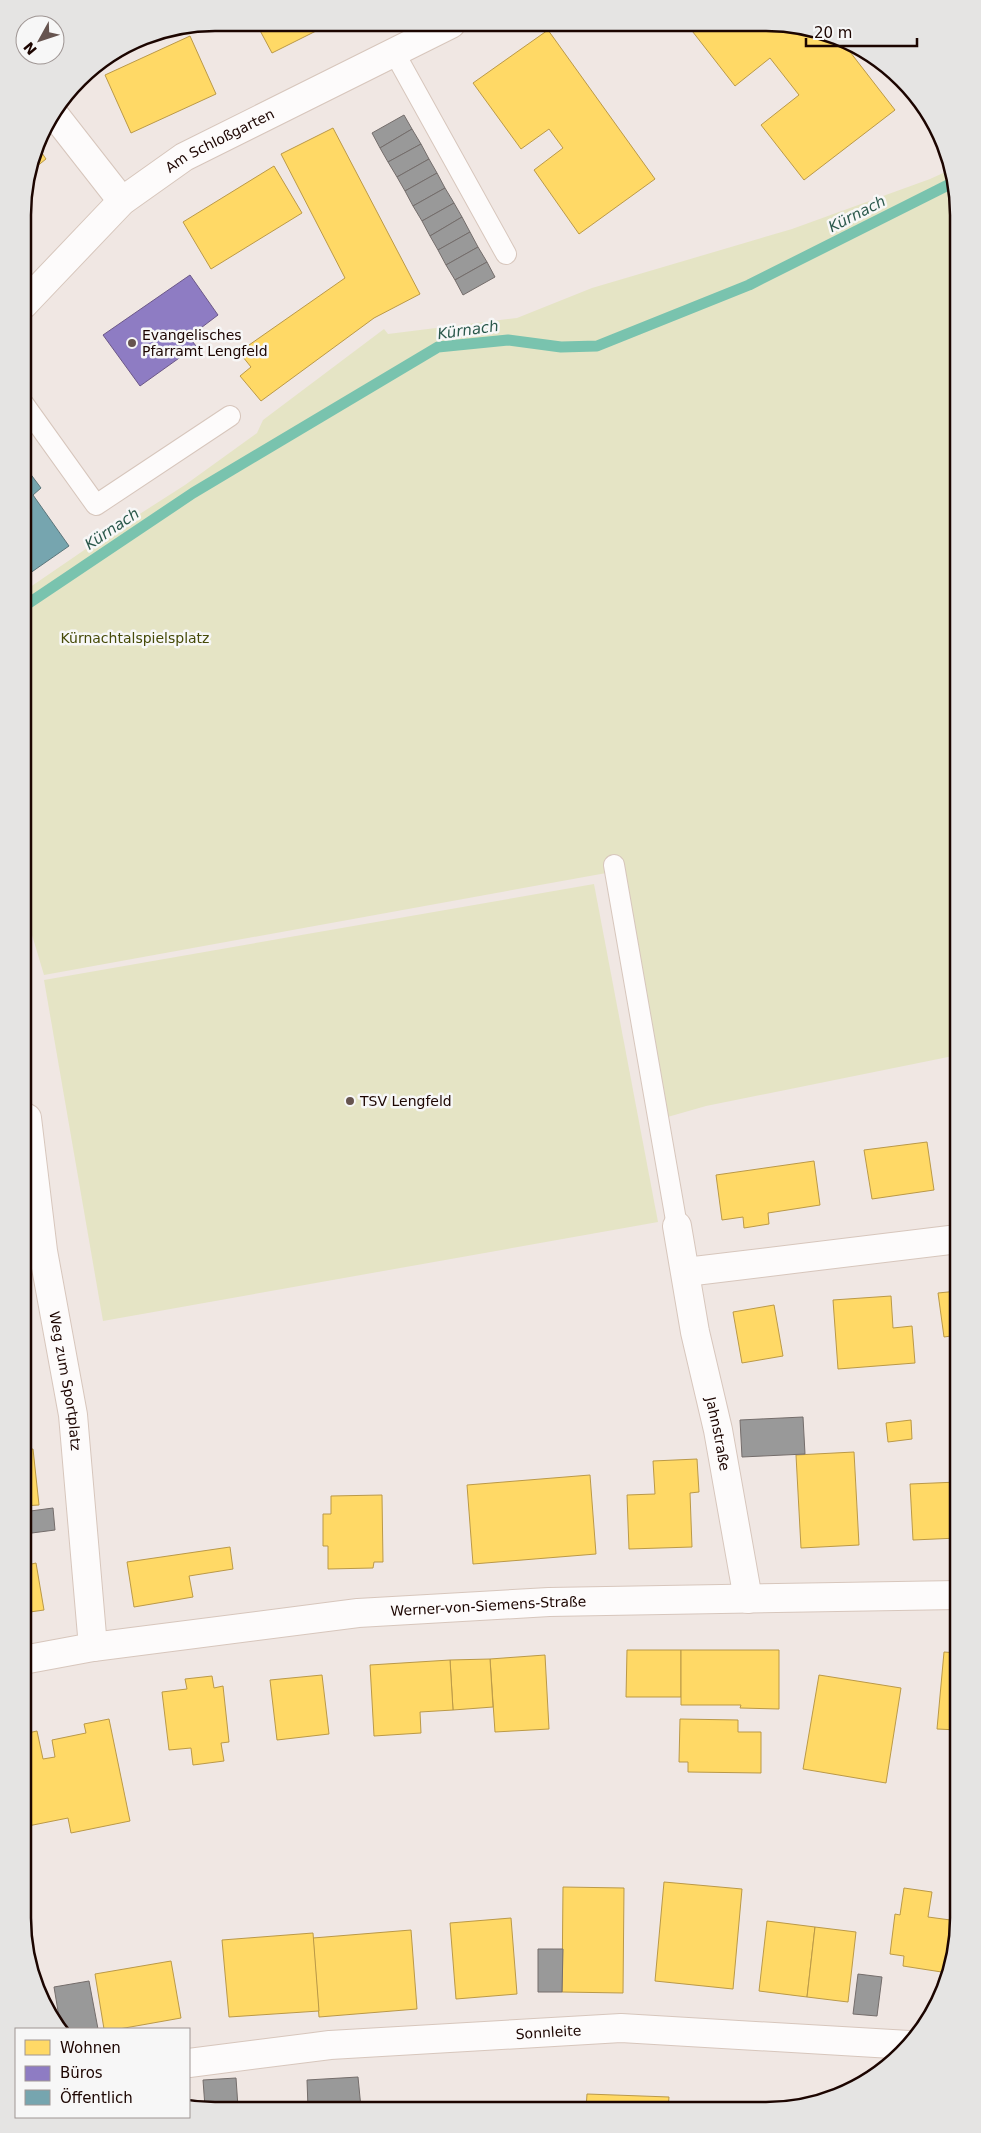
<svg xmlns="http://www.w3.org/2000/svg" width="981" height="2133" font-family="'DejaVu Sans',sans-serif">
<style>
.green{fill:#e5e4c5}
.homes{fill:#ffd966;stroke:#bb9947}
.offices{fill:#8e7cc3;stroke:#6c5888}
.public{fill:#76a5af;stroke:#5b757a}
.industry{fill:#999;stroke:#746d6b}
.lines{fill:none;stroke-linecap:round;stroke-linejoin:round}
.stream{stroke:#79c3ae;stroke-width:11}
.service-casing{stroke:#d7c6bc;stroke-width:22}
.minor-casing{stroke:#d7c6bc;stroke-width:30}
.tertiary-casing{stroke:#d7c6bc;stroke-width:30}
.service{stroke:#fdfbfb;stroke-width:20}
.minor{stroke:#fdfbfb;stroke-width:28}
.tertiary{stroke:#fdfbfb;stroke-width:28}
.poi-dot{fill:#66544f;stroke:#f7f7f7;stroke-width:2}
.labels{text-anchor:middle;dominant-baseline:central;stroke-width:5;stroke-linejoin:round;paint-order:stroke}
.street-label{font-size:14px;fill:#1c0500;stroke:#f7f7f7}
.poi-label{font-size:14px;fill:#1c0500;stroke:#f7f7f7;text-anchor:start}
.park-label{font-size:14px;fill:#464a08;stroke:#f7f7f7}
.water-label{font-size:15px;font-style:italic;fill:#2a584b;stroke:#f7f7f7}
.rim{fill:none;stroke:#1c0500;stroke-width:2.5}
</style>
<rect width="100%" height="100%" fill="#f0e7e3"/>
<g class="green">
<path d="M952 169 958 215V1055L706 1106 664 1118 623 870 44 975 23 905V592L96 542 185 485 257 433 263 420 384 329 388 334 517 318 592 288 792 229 930 179Z"/>
<path d="M594 884 658 1222 103 1321 44 980Z"/>
</g>
<g class="homes">
<path d="M256 23H330V24L272 53Z"/>
<path d="M691 25 803 26 840 39 895 110 804 180 761 125 799 95 770 58 735 86 689 27Z"/>
<path d="M548 30 655 179 579 234 534 170 563 148 549 129 521 149 473 83Z"/>
<path d="M190 36 216 94 131 133 105 75Z"/>
<path d="M333 128 420 294 374 318 261 401 240 376 251 367 239 352 345 278 281 154Z"/>
<path d="M38 147 46 159 31 171Z"/>
<path d="M274 166 302 213 211 269 183 222Z"/>
<path d="M927 1142 934 1190 872 1199 864 1150Z"/>
<path d="M814 1161 820 1205 768 1213 769 1224 744 1228 743 1217 722 1220 716 1175Z"/>
<path d="M958 1291V1335L944 1337 938 1293Z"/>
<path d="M891 1296 893 1328 912 1326 915 1363 838 1369 833 1300Z"/>
<path d="M774 1305 783 1356 742 1363 733 1312Z"/>
<path d="M911 1420 912 1439 888 1442 886 1423Z"/>
<path d="M33 1449 39 1505 23 1506V1450Z"/>
<path d="M854 1452 859 1545 801 1548 796 1455Z"/>
<path d="M697 1459 699 1492 690 1493 692 1547 629 1549 627 1495 655 1494 653 1461Z"/>
<path d="M590 1475 596 1554 473 1564 467 1485Z"/>
<path d="M958 1482V1538L913 1540 910 1484Z"/>
<path d="M382 1495 383 1562H374L373 1568 328 1569V1546H323V1514H331V1496Z"/>
<path d="M230 1547 233 1569 189 1576 193 1597 134 1607 127 1562Z"/>
<path d="M36 1563 44 1610 23 1613V1566Z"/>
<path d="M627 1650H681V1697H626Z"/>
<path d="M681 1650H779V1709L740 1708 741 1705H681Z"/>
<path d="M944 1652 958 1653V1730L937 1729Z"/>
<path d="M545 1655 549 1729 495 1732 490 1659Z"/>
<path d="M490 1659 493 1707 453 1710 450 1660Z"/>
<path d="M450 1660 453 1710 420 1712 421 1733 374 1736 370 1665Z"/>
<path d="M322 1675 329 1734 277 1740 270 1680Z"/>
<path d="M819 1675 901 1688 886 1783 803 1769Z"/>
<path d="M212 1676 214 1688 223 1686 229 1742 221 1743 224 1761 193 1765 191 1748 169 1750 162 1692 187 1689 185 1679Z"/>
<path d="M109 1719 130 1821 71 1833 68 1818 23 1827V1734L37 1731 43 1759 55 1757 52 1740 86 1733 84 1724Z"/>
<path d="M680 1719 738 1720V1732H761V1773L688 1772V1762H679Z"/>
<path d="M664 1882 742 1889 733 1989 655 1981Z"/>
<path d="M563 1887 624 1888 623 1993 562 1992Z"/>
<path d="M904 1888 932 1892 928 1917 958 1921 948 1973 903 1966 904 1956 890 1954 895 1914 900 1915Z"/>
<path d="M511 1918 517 1994 456 1999 450 1923Z"/>
<path d="M767 1921 815 1927 807 1997 759 1991Z"/>
<path d="M815 1927 856 1932 848 2002 807 1997Z"/>
<path d="M411 1930 417 2009 319 2017 313 1938Z"/>
<path d="M313 1933 319 2011 229 2017 222 1940Z"/>
<path d="M171 1961 181 2018 119 2029H104L95 1974Z"/>
<path d="M587 2094 669 2097 668 2110 586 2109Z"/>
<path d="M748 2102 792 2107 747 2110Z"/>
<path d="M535 2104V2109H461V2105Z"/>
</g>
<path class="offices" d="M190 275 218 315 189 337 196 346 140 386 103 335Z"/>
<path class="public" d="M23 464 41 488 33 495 69 546 23 578Z"/>
<g class="industry">
<path d="M404 115 412 129 380 148 372 133Z"/>
<path d="M412 129 421 144 388 162 380 148Z"/>
<path d="M421 144 429 159 397 177 388 162Z"/>
<path d="M429 159 437 173 405 191 397 177Z"/>
<path d="M437 173 445 188 413 206 405 191Z"/>
<path d="M445 188 454 203 422 221 413 206Z"/>
<path d="M454 203 462 217 430 236 422 221Z"/>
<path d="M462 217 470 232 438 250 430 236Z"/>
<path d="M470 232 478 247 446 265 438 250Z"/>
<path d="M478 247 487 262 455 280 446 265Z"/>
<path d="M487 262 495 277 463 295 455 280Z"/>
<path d="M803 1417 805 1454 742 1457 740 1420Z"/>
<path d="M53 1508 55 1530 24 1534 23 1512Z"/>
<path d="M955 1788 958 1789V1813L951 1812Z"/>
<path d="M538 1949H563L562 1992H538Z"/>
<path d="M858 1974 882 1977 877 2016 853 2014Z"/>
<path d="M89 1981 98 2029H61L54 1987Z"/>
<path d="M358 2077 361 2108H308L307 2080Z"/>
<path d="M236 2078 238 2107H205L203 2080Z"/>
</g>
<g class="lines">
<path class="stream" d="M23 607 193 493 438 347 508 340 561 347 597 346 749 285 954 182"/>
<defs>
<g id="service">
<path d="M394 52 506 254"/>
<path d="M23 403 96 505 230 416"/>
<path d="M614 865 677 1226"/>
<path d="M23 1253 43 1251"/>
</g>
<g id="minor">
<path d="M54 114 122 201"/>
<path id="s1" d="M23 305 122 201 184 157 451 24"/>
<path id="s2" d="M27 1118 43 1251 73 1415 93 1647"/>
<path id="s3" d="M677 1226 695 1332 718 1430 748 1599"/>
<path d="M686 1272 958 1239"/>
<path id="s4" d="M189 2063 330 2045 621 2028 909 2045"/>
</g>
<g id="tertiary">
<path id="s5" d="M23 1660 93 1647 358 1613 549 1602 958 1595"/>
</g>
</defs>
<use href="#service" class="service-casing"/>
<use href="#minor" class="minor-casing"/>
<use href="#tertiary" class="tertiary-casing"/>
<use href="#service" class="service"/>
<use href="#minor" class="minor"/>
<use href="#tertiary" class="tertiary"/>
</g>
<g class="poi-dot">
<circle cx="132" cy="343" r="5"/>
<circle cx="350" cy="1101" r="5"/>
</g>
<g class="labels">
<g class="street-label">
<text stroke="none"><textPath href="#s1" startOffset="259">Am Schloßgarten</textPath></text>
<text stroke="none"><textPath href="#s2" startOffset="266">Weg zum Sportplatz</textPath></text>
<text stroke="none"><textPath href="#s3" startOffset="212">Jahnstraße</textPath></text>
<text stroke="none"><textPath href="#s5" startOffset="469">Werner-von-Siemens-Straße</textPath></text>
<text stroke="none"><textPath href="#s4" startOffset="361">Sonnleite</textPath></text>
</g>
<g class="poi-label">
<text x="142" y="335">Evangelisches<tspan x="142" dy="16">Pfarramt Lengfeld</tspan></text>
<text x="360" y="1101">TSV Lengfeld</text>
</g>
<g class="park-label">
<text x="135" y="638">Kürnachtalspielsplatz</text>
</g>
<g class="water-label">
<text transform="translate(857 214) rotate(-27)">Kürnach</text>
<text transform="translate(468 330) rotate(-8)">Kürnach</text>
<text transform="translate(112 529) rotate(-34)">Kürnach</text>
</g>
</g>
<path d="M0 0H981V2133H0ZM215 31H766A184 184 0 0 1 950 215V1918A184 184 0 0 1 766 2102H215A184 184 0 0 1 31 1918V215A184 184 0 0 1 215 31Z" fill="#e5e4e3" fill-rule="evenodd"/>
<path class="rim" d="M215 31H766A184 184 0 0 1 950 215V1918A184 184 0 0 1 766 2102H215A184 184 0 0 1 31 1918V215A184 184 0 0 1 215 31Z"/>
<rect x="15" y="2028" width="175" height="90" fill="#f7f7f7" stroke="#9f9694"/>
<rect x="25" y="2040" width="25" height="15" fill="#ffd966" stroke="#9f9694"/>
<text x="60" y="2053" font-size="15" fill="#1c0500">Wohnen</text>
<rect x="25" y="2066" width="25" height="15" fill="#8e7cc3" stroke="#9f9694"/>
<text x="60" y="2078" font-size="15" fill="#1c0500">Büros</text>
<rect x="25" y="2090" width="25" height="15" fill="#76a5af" stroke="#9f9694"/>
<text x="60" y="2103" font-size="15" fill="#1c0500">Öffentlich</text>
<g transform="translate(40 40) rotate(230)"><circle r="24" fill="#f7f7f7" stroke="#9f9694"/>
<path d="M0-4L9 19L0 12L-9 19Z" fill="#66544f"/>
<text y="-8" font-size="14" font-weight="bold" text-anchor="middle" fill="#1c0500">N</text>
</g>
<path d="M806 38v8h111v-8" fill="none" stroke="#1c0500" stroke-width="2.5"/>
<text x="814" y="38" font-size="15" fill="#1c0500" stroke="#f7f7f7" stroke-width="4" paint-order="stroke">20 m</text>
</svg>
